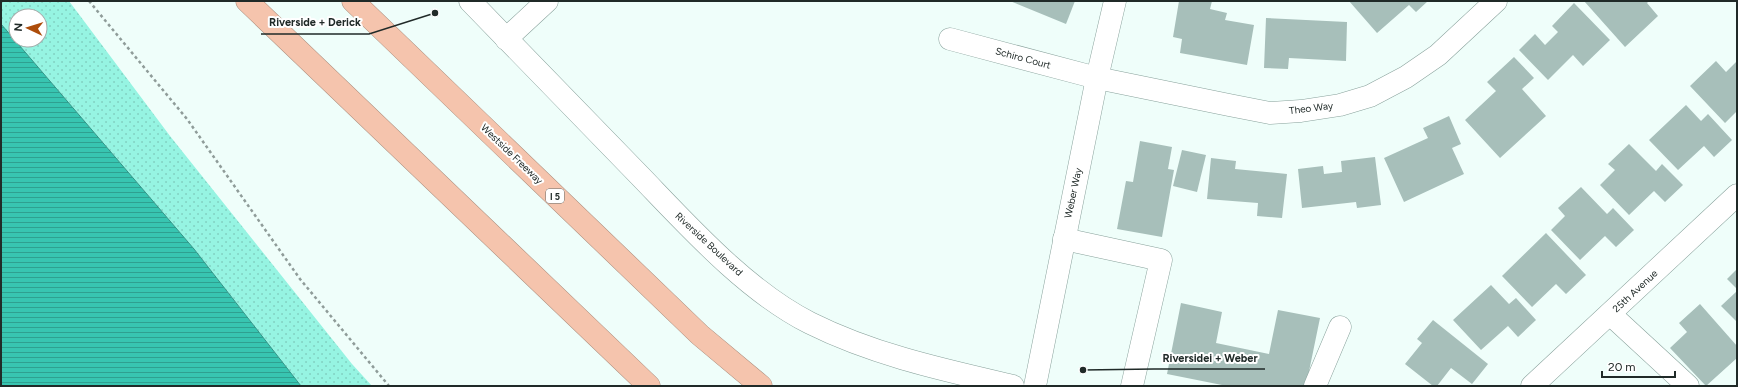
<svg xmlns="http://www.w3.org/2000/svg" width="1738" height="387" font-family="Figtree,sans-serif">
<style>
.grass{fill:url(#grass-dots);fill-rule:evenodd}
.water{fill:url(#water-rules);stroke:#319688}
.building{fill:#a7bfba}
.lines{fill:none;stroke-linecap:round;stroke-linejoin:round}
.minor-casing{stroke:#89a29c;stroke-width:23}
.highway-casing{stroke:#aa8e7e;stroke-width:23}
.path{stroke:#8f9c99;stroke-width:2.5;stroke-dasharray:3 3;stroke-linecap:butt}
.minor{stroke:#fff;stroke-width:22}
.highway{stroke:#f5c4ad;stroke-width:22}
.labels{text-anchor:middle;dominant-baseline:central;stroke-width:4;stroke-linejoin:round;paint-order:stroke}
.shield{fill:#fff;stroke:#636a68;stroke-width:1}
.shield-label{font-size:9px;font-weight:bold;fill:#202a28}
.street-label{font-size:10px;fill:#202a28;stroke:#fff}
.leader{fill:none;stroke:#202a28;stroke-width:1.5}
.callout-dot{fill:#202a28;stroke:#fff;stroke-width:1.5}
.callout-label{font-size:11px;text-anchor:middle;font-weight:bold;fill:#202a28;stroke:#fff;stroke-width:4;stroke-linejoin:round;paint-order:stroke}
</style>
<defs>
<pattern id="grass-dots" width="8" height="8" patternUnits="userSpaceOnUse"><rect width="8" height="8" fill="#96f4e2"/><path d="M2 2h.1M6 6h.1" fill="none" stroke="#81d1c2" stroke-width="1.8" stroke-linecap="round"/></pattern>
<pattern id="water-rules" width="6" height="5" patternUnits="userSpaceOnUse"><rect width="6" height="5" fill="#38c5b1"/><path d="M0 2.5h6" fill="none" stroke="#2fa090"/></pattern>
</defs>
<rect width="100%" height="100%" fill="#effefa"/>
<path class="grass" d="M1 1H69L170 136 352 364 372 386H301L194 249 1 24ZM16 16H40V40H16Z"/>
<path class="water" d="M1 24 194 249 301 386H1Z"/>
<g class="building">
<path d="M1010 1H1075L1066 24Z"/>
<path d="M1179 1H1212L1210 9 1227 13 1225 20 1254 25 1247 65 1180 53 1182 39 1173 37Z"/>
<path d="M1349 1H1428L1416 12 1409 5 1377 33Z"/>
<path d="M1584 1H1649L1647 3 1658 16 1625 47Z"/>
<path d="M1574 3 1610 40 1583 66 1573 55 1548 80 1519 50 1535 34 1545 45 1558 32 1552 26Z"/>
<path d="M1266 18 1347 22 1346 61 1289 58 1288 69 1264 68Z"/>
<path d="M1514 57 1534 78 1522 89 1546 116 1500 158 1465 120 1496 91 1487 82Z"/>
<path d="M1716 61 1726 72 1737 61V111L1725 123 1690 86Z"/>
<path d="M1686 105 1701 121 1708 114 1732 140 1714 157 1704 146 1678 170 1649 140Z"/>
<path d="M1449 116 1461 144 1452 148 1464 174 1404 202 1384 158 1428 138 1423 128Z"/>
<path d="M1140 141 1172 147 1168 169 1174 170 1162 237 1117 229 1126 181 1133 182Z"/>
<path d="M1629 144 1656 171 1662 164 1683 185 1665 202 1654 191 1629 215 1600 185 1615 170 1608 164Z"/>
<path d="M1182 150 1206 155 1197 192 1173 186Z"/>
<path d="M1375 157 1381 205 1357 208 1356 202 1302 208 1298 169 1323 166 1324 174 1342 172 1341 161Z"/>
<path d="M1211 158 1236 161 1235 169 1287 174 1282 218 1257 216 1258 203 1207 199Z"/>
<path d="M1581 187 1607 214 1613 208 1634 230 1616 247 1605 236 1580 260 1551 230 1565 216 1558 208Z"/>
<path d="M1546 233 1586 275 1566 294 1556 284 1532 307 1502 276Z"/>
<path d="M1737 269V289L1727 279Z"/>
<path d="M1491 285 1509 304 1516 298 1536 320 1518 337 1508 326 1481 350 1453 320Z"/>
<path d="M1737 291V322L1721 306Z"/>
<path d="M1181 303 1222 312 1216 343 1269 354 1278 310 1320 318 1306 386H1227L1167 374Z"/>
<path d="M1700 304 1737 346V358L1706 386 1670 348 1687 332 1679 323Z"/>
<path d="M1433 320 1488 364 1472 384 1451 368 1437 386H1433L1405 364 1422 343 1417 339Z"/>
</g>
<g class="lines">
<defs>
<g id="minor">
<path d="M470 1C527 60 584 119 642 178 690 228 748 292 810 323 874 355 944 370 1013 386"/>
<path d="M506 39 547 1"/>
<path d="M950 39 1097 78 1229 105 1270 113 1301 111 1340 105 1370 96 1406 77 1438 55 1496 1"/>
<path d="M1064 239 1161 260 1132 386"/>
<path d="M1610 314 1688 386"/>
<path d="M1035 386 1097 78 1115 1"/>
<path d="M1315 386 1340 327"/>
<path d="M1532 386 1737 195"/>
</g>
<g id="highway">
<path d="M247 1 649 386"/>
<path d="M353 1 700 335 761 386"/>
</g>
</defs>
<use href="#minor" class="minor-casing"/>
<use href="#highway" class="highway-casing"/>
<path class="path" d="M89 1 187 119 300 279 389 386"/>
<use href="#minor" class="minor"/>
<use href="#highway" class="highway"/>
</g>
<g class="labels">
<rect class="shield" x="546" y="189" width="18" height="14" rx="3"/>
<g class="shield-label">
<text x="555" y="196">I 5</text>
</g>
<g class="street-label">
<text transform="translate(1023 58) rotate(15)">Schiro Court</text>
<text transform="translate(1311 108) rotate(-7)">Theo Way</text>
<text transform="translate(512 154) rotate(44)">Westside Freeway</text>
<text transform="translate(1073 193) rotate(-78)">Weber Way</text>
<text transform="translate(709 244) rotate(43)">Riverside Boulevard</text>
<text transform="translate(1635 291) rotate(-43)">25th Avenue</text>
</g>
</g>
<path class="leader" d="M435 13L369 34H261M1083 370L1154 369H1265"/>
<g class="callout-dot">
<circle cx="435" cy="13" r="4"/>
<circle cx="1083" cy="370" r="4"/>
</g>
<g class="callout-label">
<text x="315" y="26">Riverside + Derick</text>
<text x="1210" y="362">Riversidei + Weber</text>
</g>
<rect width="1738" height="387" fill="none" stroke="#202a28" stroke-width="4"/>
<g transform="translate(28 28) rotate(274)"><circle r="19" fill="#ffffff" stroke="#a6aaa9"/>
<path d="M0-3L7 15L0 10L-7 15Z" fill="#ad4c0a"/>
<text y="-6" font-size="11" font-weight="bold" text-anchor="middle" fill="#202a28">N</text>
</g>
<path d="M1602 371v6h73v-6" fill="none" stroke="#202a28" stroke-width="2"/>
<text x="1608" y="371" font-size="12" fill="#202a28" stroke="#ffffff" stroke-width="3" paint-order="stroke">20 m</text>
</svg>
